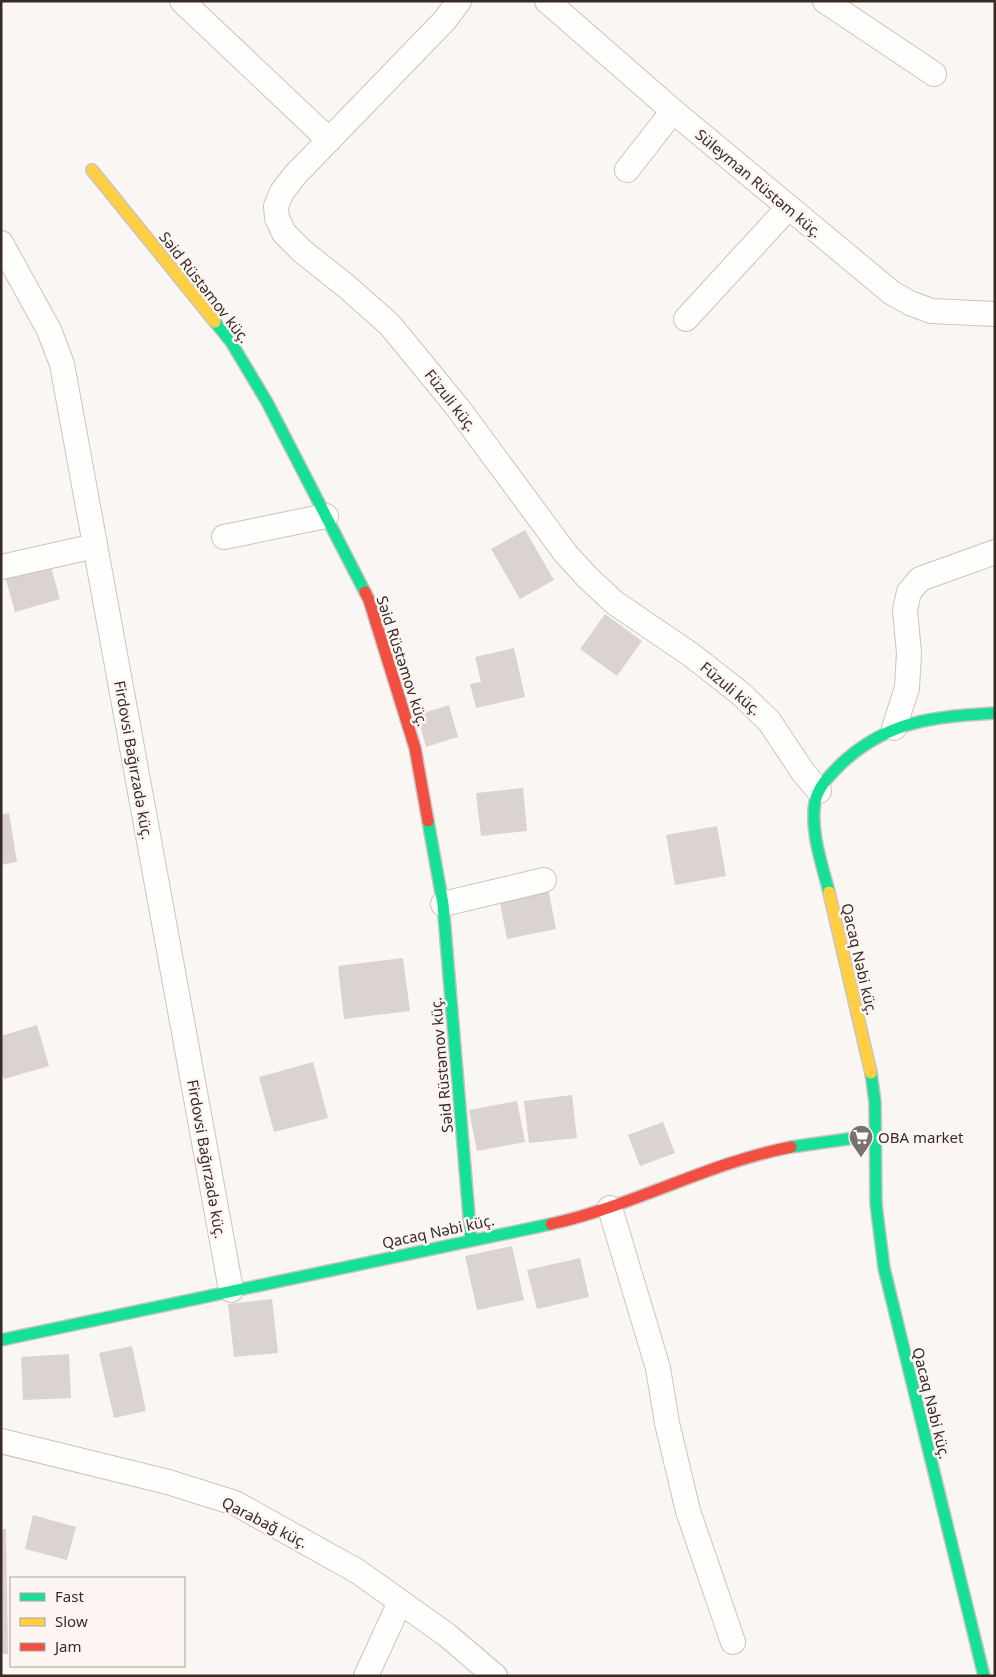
<svg xmlns="http://www.w3.org/2000/svg" width="996" height="1677" font-family="'Noto Sans',sans-serif">
<style>
.building{fill:#dbd3cf}
.lines{fill:none;stroke-linecap:round;stroke-linejoin:round}
.street-casing{stroke:#cbc4bf;stroke-width:26}
.fast-casing{stroke:#cbc4bf;stroke-width:14}
.slow-casing{stroke:#cbc4bf;stroke-width:14}
.jam-casing{stroke:#cbc4bf;stroke-width:14}
.street{stroke:#fefefd;stroke-width:24}
.fast{stroke:#16e098;stroke-width:11}
.slow{stroke:#ffcf43;stroke-width:11}
.jam{stroke:#f24e42;stroke-width:11}
.labels{text-anchor:middle;dominant-baseline:central;stroke-width:5;stroke-linejoin:round;paint-order:stroke}
.street-label{font-size:15px;fill:#392b24;stroke:#fcf5f1}
.poi-label{font-size:15px;fill:#392b24;stroke:#fcf5f1;text-anchor:start}
</style>
<rect width="100%" height="100%" fill="#f9f6f4"/>
<g class="building">
<path d="M525 530 554 580 520 599 491 549Z"/>
<path d="M49 560 60 599 15 612 4 573Z"/>
<path d="M605 614 642 641 617 676 580 649Z"/>
<path d="M514 648 525 697 476 708 470 684 481 682 475 657Z"/>
<path d="M449 705 458 737 426 747 417 715Z"/>
<path d="M523 788 527 831 481 836 476 793Z"/>
<path d="M9 813 17 862 1 865V815Z"/>
<path d="M717 826 726 876 675 885 666 835Z"/>
<path d="M547 883 556 929 507 939 498 893Z"/>
<path d="M403 958 410 1011 344 1019 338 966Z"/>
<path d="M37 1025 49 1066 4 1079 1 1071V1036Z"/>
<path d="M313 1062 328 1118 274 1132 259 1077Z"/>
<path d="M572 1095 577 1138 529 1143 524 1101Z"/>
<path d="M517 1101 525 1142 477 1151 469 1110Z"/>
<path d="M663 1122 675 1153 640 1166 628 1135Z"/>
<path d="M512 1246 524 1300 477 1310 465 1256Z"/>
<path d="M580 1258 589 1297 537 1309 527 1270Z"/>
<path d="M272 1299 278 1353 234 1357 228 1304Z"/>
<path d="M132 1346 146 1411 114 1418 99 1353Z"/>
<path d="M69 1354 71 1398 23 1400 21 1357Z"/>
<path d="M33 1515 76 1527 67 1560 25 1549Z"/>
<path d="M1 1529H6L8 1654H1Z"/>
</g>
<g class="lines">
<defs>
<g id="street">
<path d="M182 1 329 140"/>
<path d="M459 1 445 20 295 175 282 192 276 206 277 218 284 233 302 251 346 286 390 325 458 408 566 554 588 578 615 603 690 654 740 693 769 721 803 772 819 791"/>
<path d="M547 1 673 111 892 293 910 303 931 311 995 314"/>
<path d="M825 1 934 74"/>
<path d="M627 170 673 111"/>
<path d="M1 243 49 330 62 364 231 1290"/>
<path d="M686 319 788 208"/>
<path d="M224 537 326 516"/>
<path d="M1 567 95 546"/>
<path d="M894 728 907 688 909 653 905 610 909 592 920 579 995 552"/>
<path d="M443 904 544 880"/>
<path d="M610 1208 658 1368 667 1423 688 1511 733 1642"/>
<path d="M1 1441 168 1482 235 1503 357 1571 447 1635 495 1676"/>
<path d="M366 1676 400 1602"/>
</g>
<g id="fast">
<path d="M215 322 231 342 267 402 365 592"/>
<path d="M428 821 443 904 471 1240"/>
<path d="M829 892C822 864 810 832 815 802 818 787 829 776 840 765 887 720 934 717 995 713"/>
<path d="M871 1073 875 1102 876 1204 884 1268 984 1676"/>
<path d="M791 1147 876 1135"/>
<path d="M1 1340 551 1224"/>
</g>
<g id="slow">
<path d="M92 170 215 322"/>
<path d="M829 892 871 1073"/>
</g>
<g id="jam">
<path d="M365 592 369 600 415 748 428 821"/>
<path d="M551 1224C633 1206 708 1163 791 1147"/>
</g>
</defs>
<use href="#street" class="street-casing"/>
<use href="#fast" class="fast-casing"/>
<use href="#slow" class="slow-casing"/>
<use href="#jam" class="jam-casing"/>
<use href="#street" class="street"/>
<use href="#fast" class="fast"/>
<use href="#slow" class="slow"/>
<use href="#jam" class="jam"/>
</g>
<defs>
<symbol id="supermarket-pin" viewBox="-11 -11 22 30"><path d="M0 17L-7.5 6A9.5 9.5 0 1 1 7.5 6Z" fill="#7c726d" stroke="#fcf5f1"/><path d="M-6-5.5h2.5l.6 2H6L4.5 2H-2.5L-4.4-4H-6ZM-1.5 3.2a1.3 1.3 0 1 0 .1 0ZM3 3.2a1.3 1.3 0 1 0 .1 0Z" fill="#fff"/></symbol>
</defs>
<g fill-rule="evenodd">
<use href="#supermarket-pin" x="847" y="1123" width="28" height="38"/>
</g>
<g class="labels">
<g class="street-label">
<text transform="translate(759 183) rotate(40)">Süleyman Rüstəm küç.</text>
<text transform="translate(205 287) rotate(52)">Səid Rüstəmov küç.</text>
<text transform="translate(451 400) rotate(52)">Füzuli küç.</text>
<text transform="translate(403 661) rotate(72)">Səid Rüstəmov küç.</text>
<text transform="translate(731 688) rotate(40)">Füzuli küç.</text>
<text transform="translate(134 760) rotate(80)">Firdovsi Bağırzadə küç.</text>
<text transform="translate(860 959) rotate(77)">Qacaq Nəbi küç.</text>
<text transform="translate(441 1065) rotate(-95)">Səid Rüstəmov küç.</text>
<text transform="translate(207 1159) rotate(80)">Firdovsi Bağırzadə küç.</text>
<text transform="translate(438 1231) rotate(-12)">Qacaq Nəbi küç.</text>
<text transform="translate(932 1403) rotate(76)">Qacaq Nəbi küç.</text>
<text transform="translate(265 1522) rotate(27)">Qarabağ küç.</text>
</g>
<g class="poi-label">
<text x="878" y="1137">OBA market</text>
</g>
</g>
<rect width="996" height="1677" fill="none" stroke="#392b24" stroke-width="5"/>
<rect x="10" y="1577" width="175" height="90" fill="#fcf5f1" stroke="#aea49f"/>
<rect x="20" y="1593" width="25" height="8" fill="#16e098" stroke="#aea49f"/>
<text x="55" y="1602" font-size="15" fill="#392b24">Fast</text>
<rect x="20" y="1618" width="25" height="8" fill="#ffcf43" stroke="#aea49f"/>
<text x="55" y="1627" font-size="15" fill="#392b24">Slow</text>
<rect x="20" y="1643" width="25" height="8" fill="#f24e42" stroke="#aea49f"/>
<text x="55" y="1652" font-size="15" fill="#392b24">Jam</text>
</svg>
